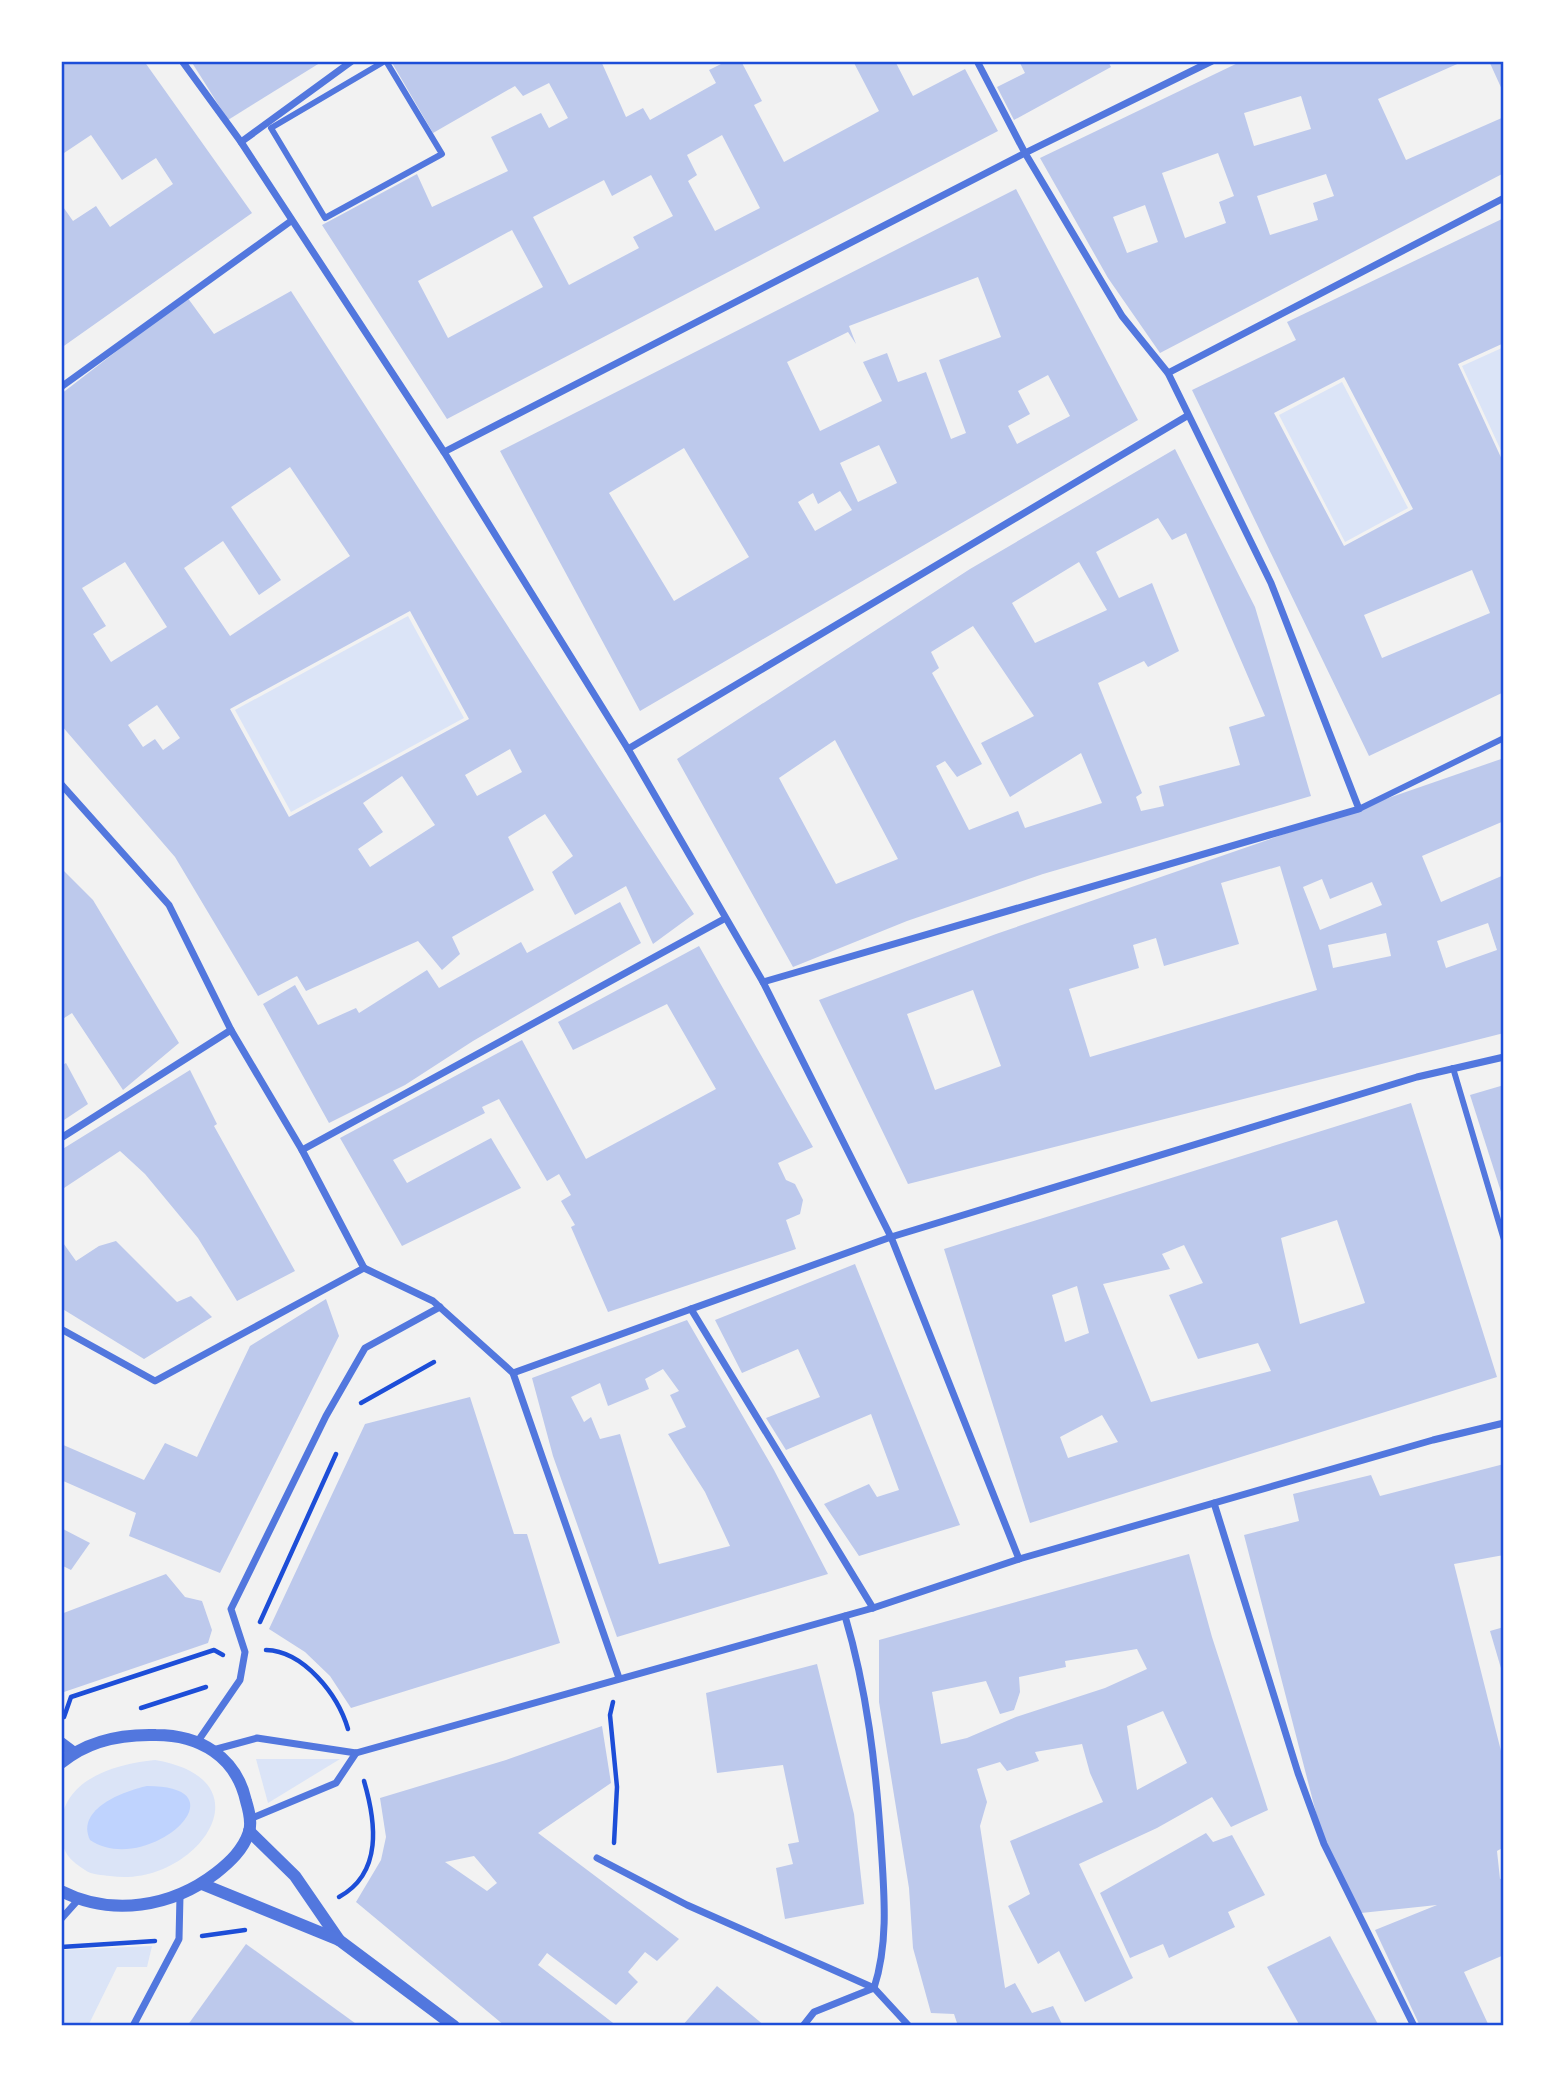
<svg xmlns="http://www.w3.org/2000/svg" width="1565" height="2087" font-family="'Times New Roman',serif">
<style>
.green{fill:#dbe4f7}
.water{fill:#bfd3fe}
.building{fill:#bdc9ec;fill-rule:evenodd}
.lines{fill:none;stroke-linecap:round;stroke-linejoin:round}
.path{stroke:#1d4ed8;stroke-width:4.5}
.pedestrian{stroke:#5277de;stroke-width:6}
.minor{stroke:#5277de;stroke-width:7}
.tertiary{stroke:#5277de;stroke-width:12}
.neatline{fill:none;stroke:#1d4ed8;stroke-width:2.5}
</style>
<rect width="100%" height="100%" fill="#f2f2f2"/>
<g class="green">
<path d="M1504 347V457L1462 366Z"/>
<path d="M1342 382 1408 508 1345 542 1279 415Z"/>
<path d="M408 616 464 718 291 812 235 710Z"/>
<path d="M256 1759H340L268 1803Z"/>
<path d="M155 1760C274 1780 194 1889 110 1876 102 1875 92 1875 85 1870 66 1858 61 1849 61 1827 62 1779 115 1764 155 1760Z"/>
<path d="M152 1946 147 1967H117L88 2026H61V1950Z"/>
</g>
<path class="water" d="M147 1786C249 1786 146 1878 90 1840 75 1809 124 1791 147 1786Z"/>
<g class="building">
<path d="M61 61H144L252 213 61 348V204L73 221 96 206 110 227 173 184 156 158 122 180 91 135 61 155Z"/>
<path d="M191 61H323L228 120Z"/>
<path d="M391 61H601L626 117 643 108 650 120 716 83 709 70 727 61H741L762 101 754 105 784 162 879 111 853 61H895L913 96 965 69 998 131 447 419 322 225 417 174 432 207 508 171 491 137 541 113 549 128 568 118 549 83 523 96 515 86 433 133ZM722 135 760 208 715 231 688 181 697 175 687 155ZM651 175 673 216 633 237 639 248 569 285 533 217 604 180 612 196ZM512 230 543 287 448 338 418 281Z"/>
<path d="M1019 61H1108L1111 67 1014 120 997 87 1025 73Z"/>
<path d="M1242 61H1464L1378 99 1406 160 1504 117V173L1160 353 1108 278 1040 158ZM1301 96 1311 129 1254 146 1244 113ZM1218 153 1234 196 1219 202 1226 223 1185 238 1162 173ZM1326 174 1334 196 1313 203 1318 220 1270 235 1257 196ZM1145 205 1158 242 1127 253 1113 217Z"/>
<path d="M1489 61H1504V94Z"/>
<path d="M1016 189 1138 420 640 711 500 451ZM978 277 1001 337 939 360 966 433 951 439 926 372 898 382 887 353 863 362 882 401 820 431 787 362 848 332 856 344 849 326ZM1048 375 1070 416 1017 444 1008 426 1030 414 1018 391ZM879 445 897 483 858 502 840 463ZM684 448 749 557 674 601 609 493ZM840 491 852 510 815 531 798 502 813 493 818 504Z"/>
<path d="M1504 218V343L1458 364 1504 464V692L1369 756 1192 390 1296 340 1287 322ZM1344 377 1413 509 1344 546 1274 413ZM1472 570 1490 613 1382 658 1364 615Z"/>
<path d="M291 291 694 914 653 944 626 886 575 915 552 872 573 856 545 814 508 837 534 890 452 937 460 954 442 970 418 941 306 991 297 976 258 996 175 857 61 725V394L187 297 214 334ZM290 467 350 556 230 636 184 568 223 541 259 595 281 580 231 507ZM125 562 167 627 111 662 93 634 106 626 82 588ZM410 611 469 719 289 817 230 709ZM157 705 180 738 163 750 155 739 143 747 128 725ZM510 749 522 772 477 796 465 775ZM402 776 435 825 370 867 358 849 383 832 363 803Z"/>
<path d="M1175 449 1255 607 1311 796 1043 874 907 921 793 967 677 759 970 569ZM1158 518 1172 540 1186 533 1265 716 1229 727 1240 765 1159 786 1164 806 1141 811 1136 797 1142 793 1098 683 1144 661 1148 667 1179 651 1152 583 1119 598 1096 552ZM1079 562 1107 610 1035 643 1012 603ZM973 626 1034 716 981 743 1010 797 1081 753 1102 803 1025 828 1018 811 969 830 936 766 945 761 957 777 982 764 932 673 939 668 931 652ZM835 740 898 859 836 884 779 778Z"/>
<path d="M1504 758V821L1422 856 1441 902 1504 875V1033L908 1184 819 1000 996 934ZM1280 866 1317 990 1090 1057 1069 989 1139 968 1133 945 1156 938 1164 966 1239 944 1221 883ZM1322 879 1330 899 1372 882 1382 905 1320 930 1303 887ZM1488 923 1497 950 1446 968 1437 941ZM1386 933 1391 956 1333 968 1328 945ZM973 990 1001 1066 935 1090 907 1014Z"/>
<path d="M61 868 93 900 179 1043 123 1090 72 1013 61 1020Z"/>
<path d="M620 902 641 943 473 1041 405 1085 329 1123 263 1004 295 985 318 1025 356 1008 359 1013 427 970 439 988 521 942 527 953Z"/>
<path d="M699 946 813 1147 778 1163 786 1180 795 1184 803 1200 800 1214 786 1220 796 1249 608 1312 571 1227 575 1225 561 1201 571 1195 559 1174 547 1181 499 1099 482 1107 485 1113 393 1160 407 1183 491 1138 521 1188 402 1246 340 1138 522 1040 586 1159 716 1089 667 1004 573 1050 558 1022Z"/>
<path d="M66 1063 88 1104 61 1122V1066Z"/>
<path d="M190 1070 217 1124 214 1126 295 1271 237 1301 198 1238 145 1174 120 1151 61 1190V1150Z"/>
<path d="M1504 1085V1198H1503L1470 1095Z"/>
<path d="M1411 1103 1497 1377 1030 1523 944 1249ZM1337 1220 1365 1303 1300 1324 1281 1238ZM1184 1245 1203 1283 1169 1295 1198 1359 1258 1343 1271 1371 1151 1402 1103 1284 1170 1269 1162 1254ZM1077 1286 1089 1333 1065 1342 1052 1295ZM1102 1415 1118 1442 1068 1458 1060 1437Z"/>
<path d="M61 1240 76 1261 99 1246 116 1241 177 1302 191 1296 212 1317 144 1359 61 1308Z"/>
<path d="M855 1264 960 1525 859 1556 824 1504 869 1484 877 1497 899 1490 871 1414 786 1450 766 1418 820 1397 798 1349 742 1373 715 1320Z"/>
<path d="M326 1299 339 1336 220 1573 129 1536 136 1513 61 1480V1444L144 1480 165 1443 197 1457 250 1346Z"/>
<path d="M687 1320 774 1470 828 1574 617 1637 553 1456 532 1378ZM663 1369 679 1391 670 1395 686 1427 668 1434 705 1492 730 1546 659 1564 620 1434 600 1439 591 1417 584 1422 571 1397 600 1383 608 1406 649 1389 645 1379Z"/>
<path d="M470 1397 514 1534H527L560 1643 351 1708 330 1676 305 1652 269 1629 365 1424Z"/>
<path d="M1504 1464V1555L1454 1564 1504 1763V1847L1497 1851 1500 1879 1504 1878V1955L1464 1972 1489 2026H1420L1375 1930 1437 1905 1361 1913 1321 1832 1244 1535 1299 1521 1293 1494 1371 1475 1380 1496Z"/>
<path d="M61 1528 90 1543 71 1570 61 1565Z"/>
<path d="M1189 1554 1212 1637 1268 1810 1231 1827 1212 1797 1157 1828 1079 1864 1133 1978 1085 2002 1059 1951 1038 1964 1008 1906 1030 1894 1010 1841 1103 1802 1090 1773 1082 1744 1035 1752 1039 1761 1007 1771 1000 1762 977 1769 987 1802 980 1826 1005 1988 1015 1983 1032 2013 1053 2006 1063 2026H958L954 2014 931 2013 913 1948 909 1888 879 1702V1640ZM1137 1649 1147 1669 1105 1688 1016 1717 967 1738 941 1744 932 1692 986 1681 1000 1714 1014 1710 1020 1692 1019 1677 1066 1667 1065 1661ZM1163 1711 1187 1763 1137 1790 1127 1726Z"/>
<path d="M166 1574 185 1597 202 1601 212 1630 208 1643 61 1693V1614Z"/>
<path d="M1504 1627V1675H1503L1490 1631Z"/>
<path d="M817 1664 854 1814 864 1904 785 1919 776 1868 793 1864 788 1844 799 1842 783 1765 717 1773 706 1693Z"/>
<path d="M602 1726 611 1783 538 1833 679 1939 657 1961 645 1952 628 1972 638 1982 616 2005 547 1953 538 1965 617 2026H505L356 1902 381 1860 386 1837 380 1798 506 1760ZM474 1856 497 1883 487 1891 445 1862Z"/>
<path d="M1206 1833 1213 1842 1232 1835 1265 1895 1228 1912 1235 1927 1169 1958 1163 1944 1130 1958 1100 1893Z"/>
<path d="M1330 1936 1379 2026H1300L1267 1967Z"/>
<path d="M246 1944 359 2026H187Z"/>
<path d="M717 1986 765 2026H682Z"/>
</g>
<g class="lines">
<g class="path">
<path d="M361 1403 434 1362"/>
<path d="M260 1622 336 1454"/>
<path d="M266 1650C304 1651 338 1695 348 1729"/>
<path d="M613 1702 610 1715 617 1787 614 1843"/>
<path d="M141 1708 206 1687"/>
<path d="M64 1717 71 1697 214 1650 223 1655"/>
<path d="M339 1897C383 1873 376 1822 364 1781"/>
<path d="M202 1936 245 1930"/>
<path d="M61 1947 155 1941"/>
</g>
<g class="pedestrian">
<path d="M385 61 271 128 325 218 442 154 386 61"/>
<path d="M1359 809 1504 738"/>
<path d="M1453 1068 1504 1240"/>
</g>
<g class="minor">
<path d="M182 61 241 142 444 452 628 749 763 982 891 1237 1019 1559"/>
<path d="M241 142 352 61"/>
<path d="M1168 373 1504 198"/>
<path d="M61 387 291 221"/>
<path d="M444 452 1025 153 1212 61"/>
<path d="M628 749 1187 416"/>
<path d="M61 784 169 905 231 1030 302 1150 364 1268"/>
<path d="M763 982 1359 809 1271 583 1168 373 1122 316 1025 153 977 61"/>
<path d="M61 1138 231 1030"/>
<path d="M302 1150 724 919"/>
<path d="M364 1268 433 1301 513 1373 619 1678"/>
<path d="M691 1309 873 1608"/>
<path d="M61 1329 155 1381 364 1268"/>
<path d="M513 1373 891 1237 1417 1077 1504 1057"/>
<path d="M1214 1503 1298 1773 1324 1844 1414 2026"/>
<path d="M198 1741 240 1680 245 1652 231 1609 326 1416 365 1348 440 1307"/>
<path d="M213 1750 257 1738 356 1753 873 1608 1019 1559 1433 1440 1504 1423"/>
<path d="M250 1819 336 1783 356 1753"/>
<path d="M597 1858 687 1905 874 1988 909 2026"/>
<path d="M61 1919 78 1900"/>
<path d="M133 2026 179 1939 180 1896"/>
<path d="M803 2026 814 2012 874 1988C889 1942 884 1892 881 1844 876 1767 867 1690 845 1616"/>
</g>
<g class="tertiary">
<path d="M61 1743 73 1752"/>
<path d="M61 1763C87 1741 122 1734 156 1735 199 1735 236 1756 246 1801 249 1811 252 1822 249 1832 243 1850 230 1862 216 1873 172 1907 112 1917 61 1891"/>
<path d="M249 1831 295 1876 339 1940"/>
<path d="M202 1884 339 1940 454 2026"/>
</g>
</g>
<rect width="1565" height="2087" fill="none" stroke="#ffffff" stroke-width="126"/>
<rect x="63" y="63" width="1439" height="1961" class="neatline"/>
</svg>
